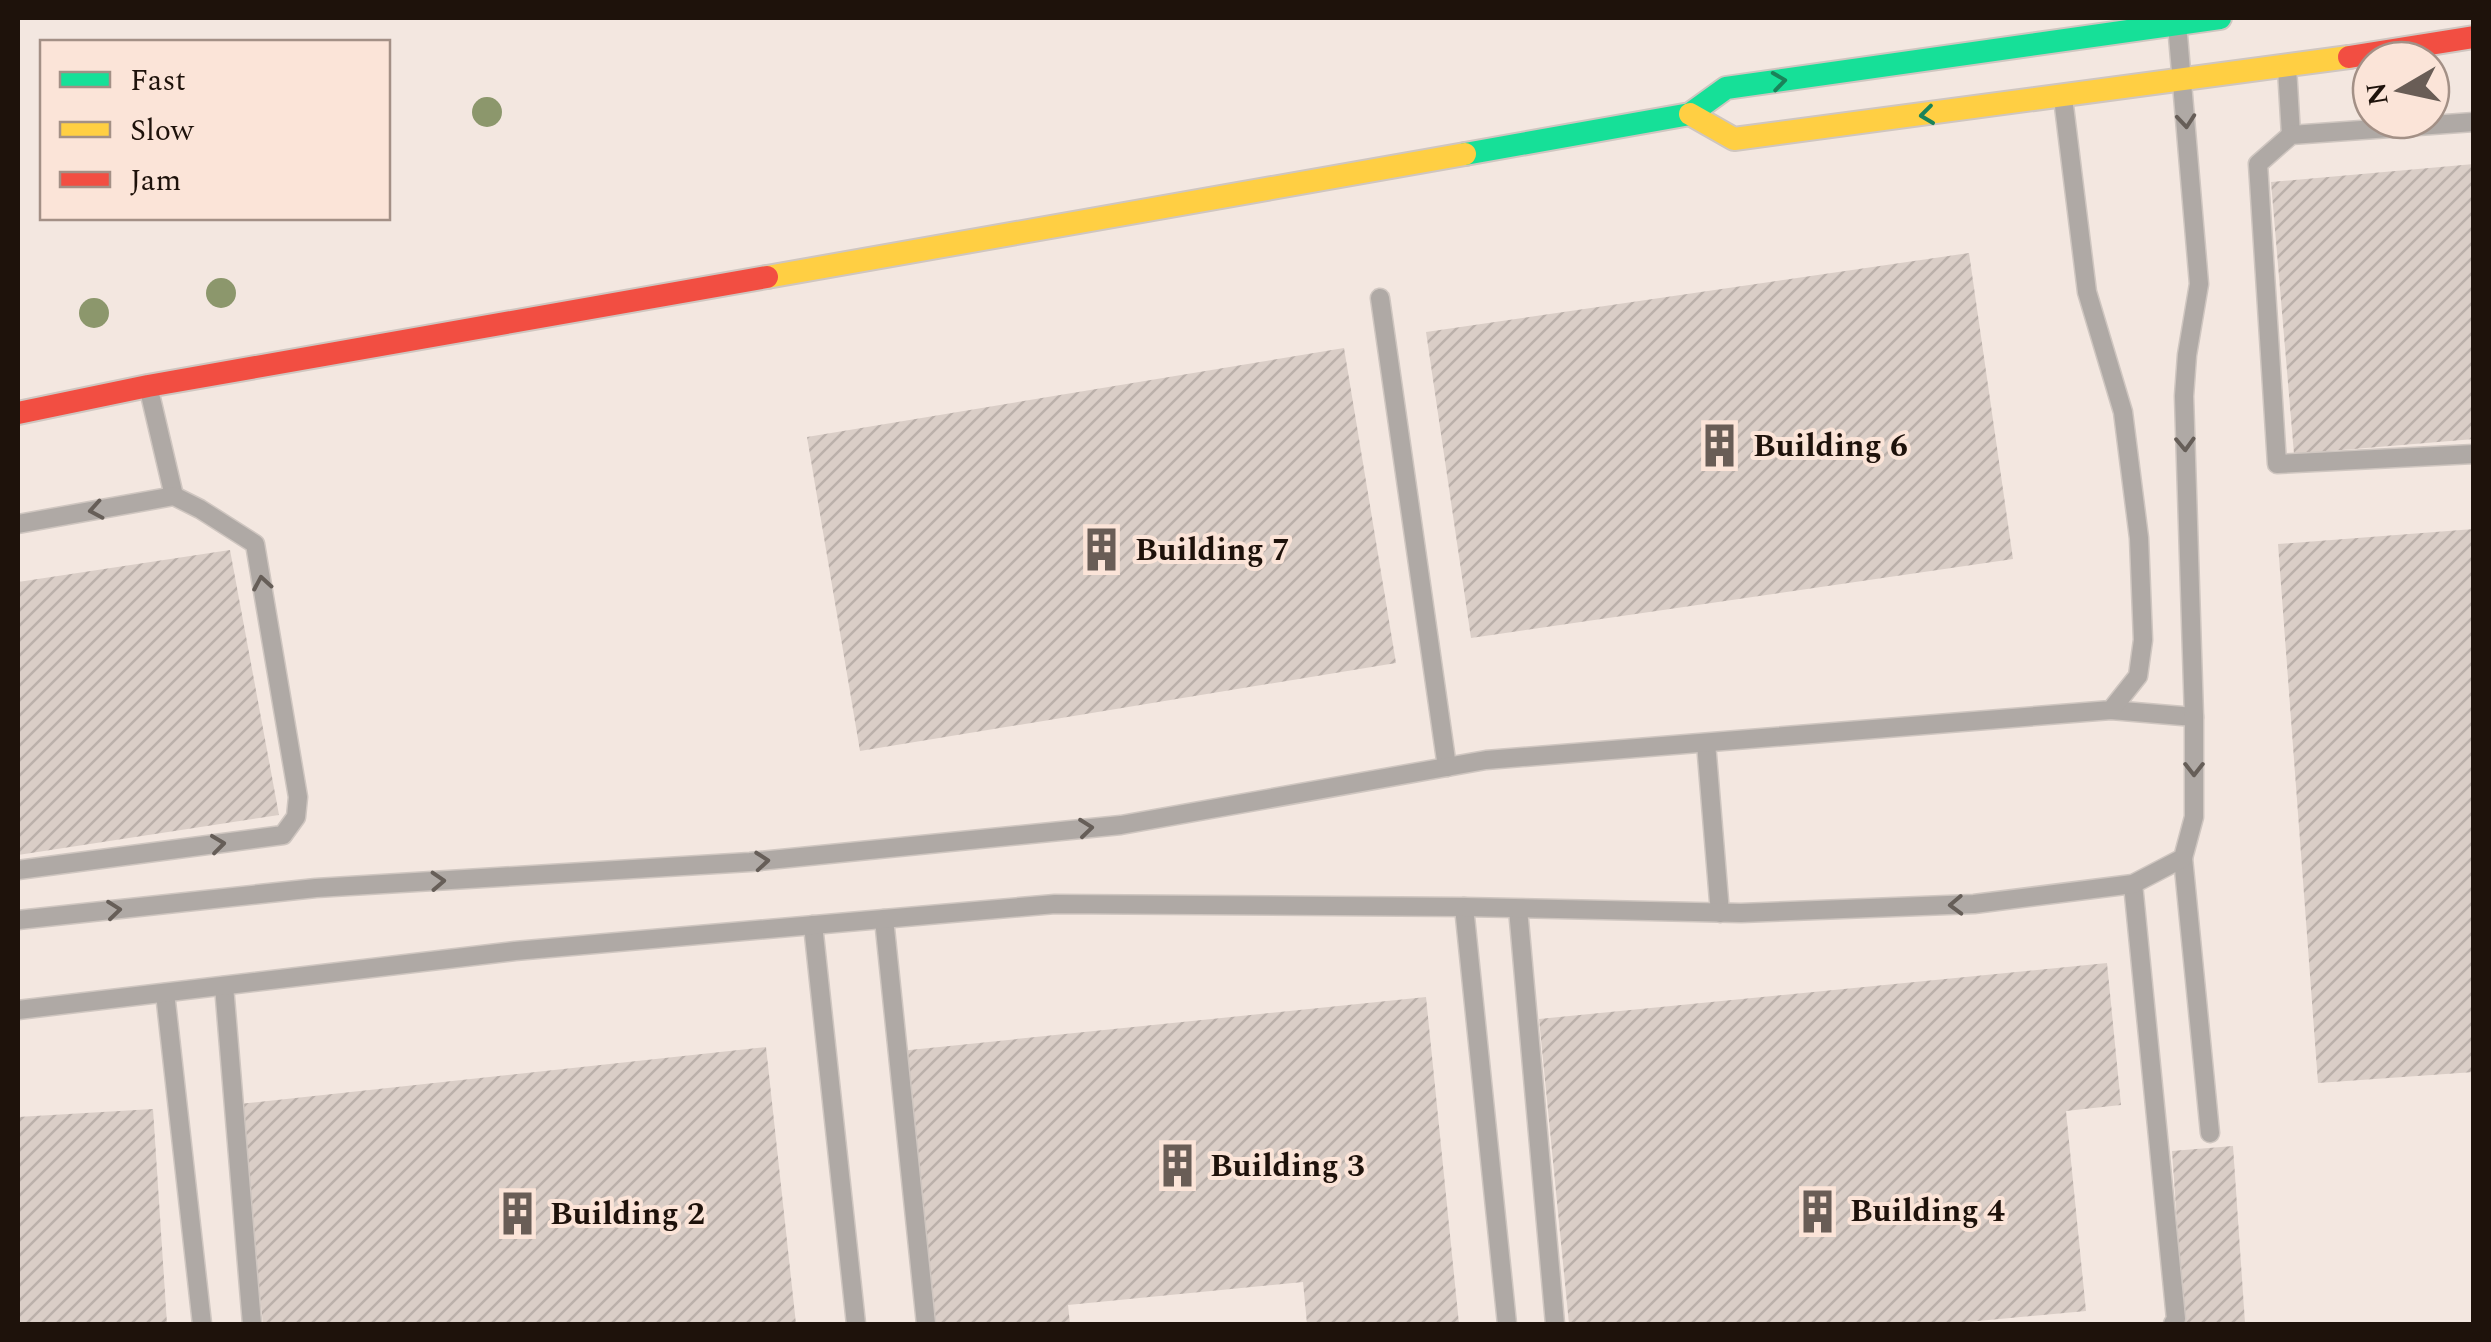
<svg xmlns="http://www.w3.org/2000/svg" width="2491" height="1342" font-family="Spectral,serif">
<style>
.building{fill:url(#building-hatch)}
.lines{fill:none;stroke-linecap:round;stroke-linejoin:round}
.lane-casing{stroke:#cfc6c0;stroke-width:21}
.fast-casing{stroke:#cfc6c0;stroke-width:26}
.slow-casing{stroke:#cfc6c0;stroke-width:26}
.jam-casing{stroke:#cfc6c0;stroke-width:26}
.lane{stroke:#afa9a5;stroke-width:18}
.fast{stroke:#16e098;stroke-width:22}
.slow{stroke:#ffcf43;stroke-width:22}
.jam{stroke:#f24e42;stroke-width:22}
.tree{fill:#8c976c}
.oneway{stroke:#1a8359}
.oneway2{stroke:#665e58}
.labels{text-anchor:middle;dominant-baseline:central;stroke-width:8;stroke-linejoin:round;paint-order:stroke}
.poi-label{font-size:32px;font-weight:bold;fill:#1e120b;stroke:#fbe4d8;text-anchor:start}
</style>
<defs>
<pattern id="building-hatch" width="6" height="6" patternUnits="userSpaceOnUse" patternTransform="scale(2.5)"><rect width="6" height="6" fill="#dacec7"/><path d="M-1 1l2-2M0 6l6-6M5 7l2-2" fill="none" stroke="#bbb0aa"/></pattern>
</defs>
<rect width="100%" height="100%" fill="#f3e7e0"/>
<g class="building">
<path d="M2474 164V439L2294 454 2271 182Z"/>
<path d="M1969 253 2013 559 1471 638 1426 332Z"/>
<path d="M1344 348 1396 663 860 751 807 437Z"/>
<path d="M2474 529V1072L2318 1083 2278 544Z"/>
<path d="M230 550 279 815 18 855V582Z"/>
<path d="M2107 963 2121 1105 2066 1111 2086 1311 1946 1324H1569L1539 1019Z"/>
<path d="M1426 997 1459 1324H1307L1303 1282 1068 1305 1070 1324H928L900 1051Z"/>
<path d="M766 1047 796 1324H263L239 1104Z"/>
<path d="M153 1109 167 1324H18V1117Z"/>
<path d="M2233 1146 2245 1323 2184 1324 2172 1151Z"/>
</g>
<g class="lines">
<defs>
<g id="lane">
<path d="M2287 68 2291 135"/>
<path d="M2474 122 2291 135 2258 164 2277 464 2474 454"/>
<path d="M1380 298 1447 767"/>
<path d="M149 390 174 496"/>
<path d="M18 524 174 496 200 509 255 544 298 797 296 817 283 835 18 870"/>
<path d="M2111 710 2194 717"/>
<path d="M1706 743 1720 913"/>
<path d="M2183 858 2210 1133"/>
<path d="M2133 884 2176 1319 2173 1324"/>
<path d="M1464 907 1507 1324"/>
<path d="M1518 909 1555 1324"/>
<path d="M884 919 926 1324"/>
<path d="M18 920 316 888 750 862 1121 825 1486 760 2111 710 2138 676 2143 640 2139 538 2123 412 2087 292 2063 98"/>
<path d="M813 925 856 1324"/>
<path d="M224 986 252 1324"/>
<path d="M165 993 202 1324"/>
<path d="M18 1010 515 951 1055 904 1464 907 1741 913 1974 904 2133 884 2183 858 2194 817V717L2184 396 2187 355 2199 284 2177 24"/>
</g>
<path id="fast" d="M1465 154 1690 114 1726 88 2220 18"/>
<g id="slow">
<path d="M1690 114 1734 139 2349 57"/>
<path d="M767 277 1465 154"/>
</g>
<g id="jam">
<path d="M2349 57 2474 37"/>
<path d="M18 413 148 386 767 277"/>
</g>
</defs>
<use href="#lane" class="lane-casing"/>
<use href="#fast" class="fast-casing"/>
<use href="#slow" class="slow-casing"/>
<use href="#jam" class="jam-casing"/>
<use href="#lane" class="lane"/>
<use href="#fast" class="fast"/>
<use href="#slow" class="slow"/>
<use href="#jam" class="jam"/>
</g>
<g class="tree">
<circle cx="487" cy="112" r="15"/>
<circle cx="221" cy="293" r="15"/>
<circle cx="94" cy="313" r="15"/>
</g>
<defs><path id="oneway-chevron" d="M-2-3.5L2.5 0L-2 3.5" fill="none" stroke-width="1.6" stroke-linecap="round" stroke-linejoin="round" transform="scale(2.5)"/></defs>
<g class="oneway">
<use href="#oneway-chevron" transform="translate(1779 81) rotate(-8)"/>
<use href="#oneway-chevron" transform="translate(1927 115) rotate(173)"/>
</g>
<g class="oneway2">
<use href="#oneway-chevron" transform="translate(2186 121) rotate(85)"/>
<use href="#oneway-chevron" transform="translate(2185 444) rotate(88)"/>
<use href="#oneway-chevron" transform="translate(96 510) rotate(170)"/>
<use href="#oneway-chevron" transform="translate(262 583) rotate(-100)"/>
<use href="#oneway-chevron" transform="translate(2194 769) rotate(90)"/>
<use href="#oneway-chevron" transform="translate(1086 828) rotate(-6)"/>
<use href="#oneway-chevron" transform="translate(218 844) rotate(-7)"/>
<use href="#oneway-chevron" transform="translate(762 861) rotate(-5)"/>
<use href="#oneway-chevron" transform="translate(438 881) rotate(-3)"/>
<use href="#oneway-chevron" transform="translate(1956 905) rotate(178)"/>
<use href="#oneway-chevron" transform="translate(114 910) rotate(-6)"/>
</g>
<defs>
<symbol id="building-bare" viewBox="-9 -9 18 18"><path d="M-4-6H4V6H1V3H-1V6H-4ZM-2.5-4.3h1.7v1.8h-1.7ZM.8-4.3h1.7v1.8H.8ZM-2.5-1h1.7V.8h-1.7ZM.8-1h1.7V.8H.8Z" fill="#695d56" stroke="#fbe4d8" stroke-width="2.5" paint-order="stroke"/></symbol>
</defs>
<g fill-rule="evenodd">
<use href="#building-bare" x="1688" y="414" width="63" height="63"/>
<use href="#building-bare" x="1070" y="518" width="63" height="63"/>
<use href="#building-bare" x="1146" y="1134" width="63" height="63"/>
<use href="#building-bare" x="1786" y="1180" width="63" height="63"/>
<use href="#building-bare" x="486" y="1182" width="63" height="63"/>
</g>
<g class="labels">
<g class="poi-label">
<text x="1753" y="446">Building 6</text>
<text x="1135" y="550">Building 7</text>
<text x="1210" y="1166">Building 3</text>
<text x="1850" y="1211">Building 4</text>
<text x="550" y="1214">Building 2</text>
</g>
</g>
<rect width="2491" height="1342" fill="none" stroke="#1e120b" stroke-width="40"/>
<rect x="40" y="40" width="350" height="180" fill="#fbe4d8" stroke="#a39086" stroke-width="2.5"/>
<rect x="60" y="72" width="50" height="15" fill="#16e098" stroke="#a39086" stroke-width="2.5"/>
<text x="130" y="90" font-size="30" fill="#1e120b">Fast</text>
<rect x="60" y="122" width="50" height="15" fill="#ffcf43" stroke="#a39086" stroke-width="2.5"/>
<text x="130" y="140" font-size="30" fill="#1e120b">Slow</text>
<rect x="60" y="172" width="50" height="15" fill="#f24e42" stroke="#a39086" stroke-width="2.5"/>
<text x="130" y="190" font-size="30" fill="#1e120b">Jam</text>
<g transform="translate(2401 90) rotate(261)"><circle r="48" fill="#fbe4d8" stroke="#a39086" stroke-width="2.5"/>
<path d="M0-8L18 38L0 25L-18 38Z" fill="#695d56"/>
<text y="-15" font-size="28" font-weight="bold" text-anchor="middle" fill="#1e120b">N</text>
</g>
</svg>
